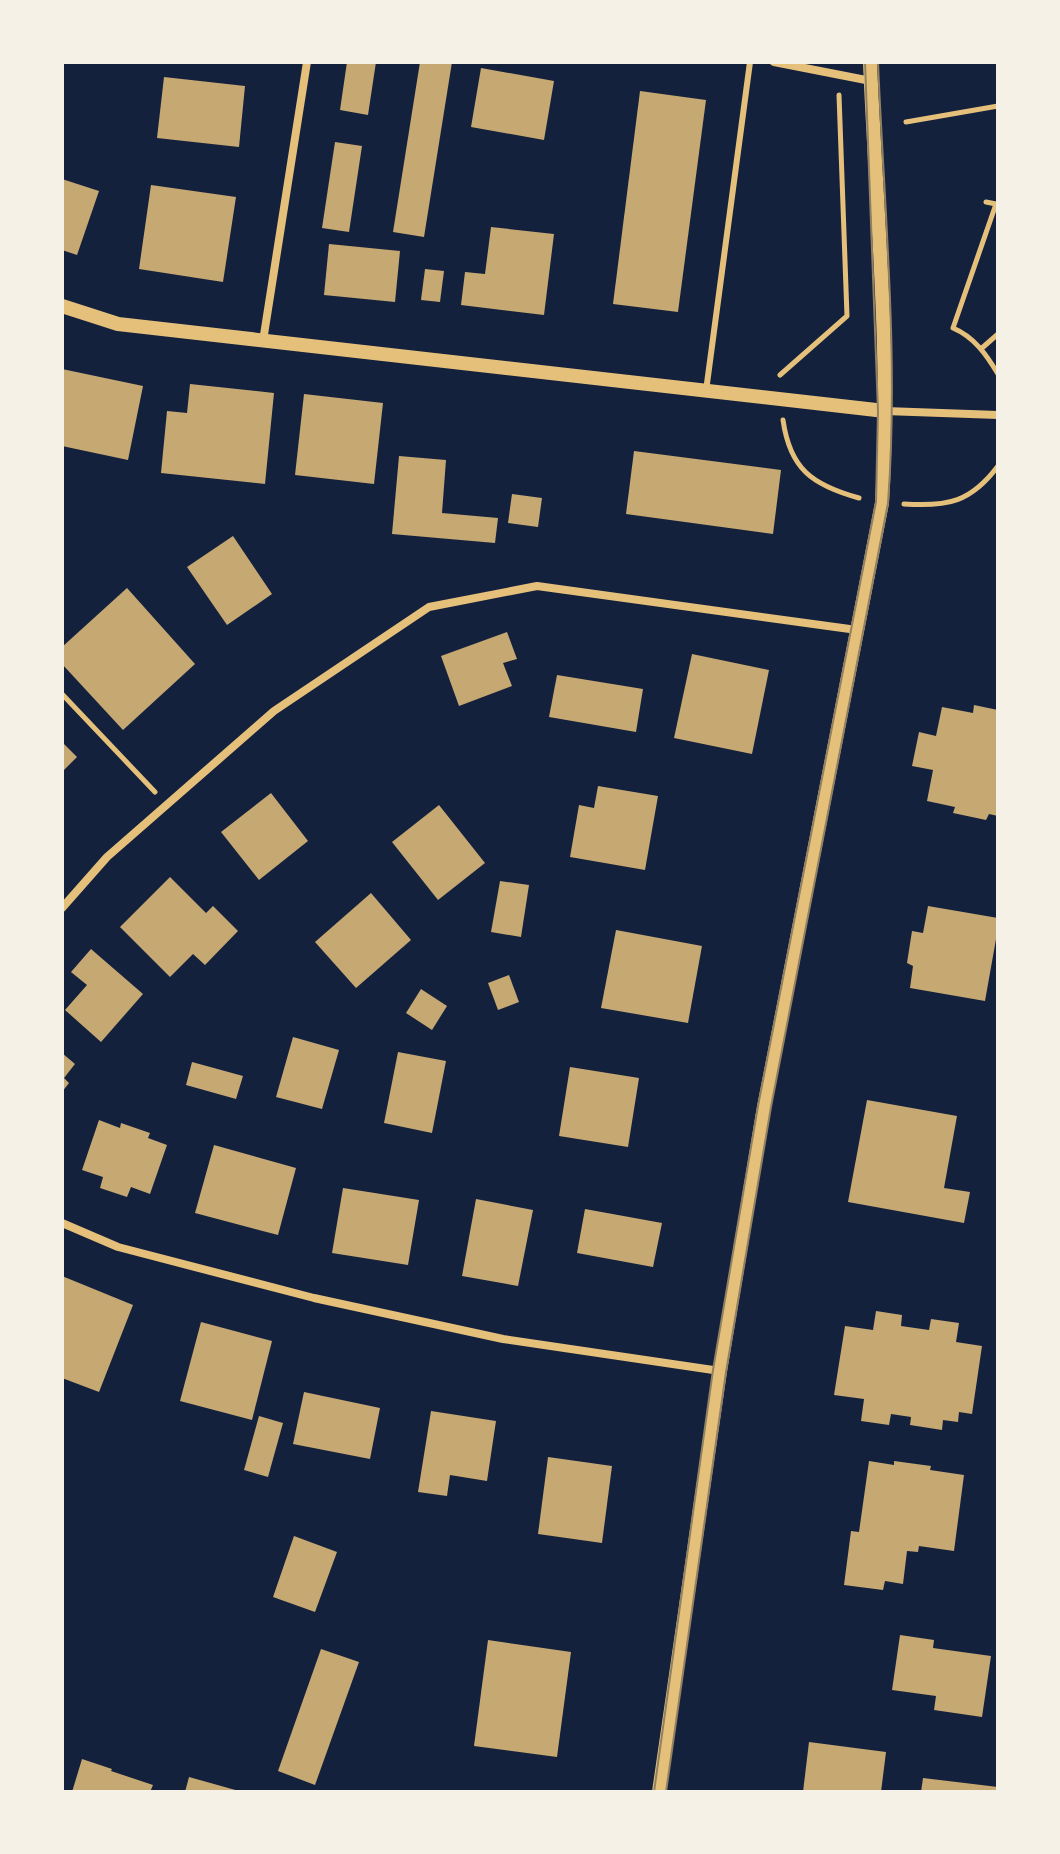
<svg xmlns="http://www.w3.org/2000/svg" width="1060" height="1854" font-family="'PT Sans Narrow',sans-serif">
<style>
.building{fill:#c6a872}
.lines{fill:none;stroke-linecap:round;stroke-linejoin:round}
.path{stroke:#e5c07b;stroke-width:5}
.service{stroke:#e5c07b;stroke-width:6}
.minor{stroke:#e5c07b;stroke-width:8}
.tertiary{stroke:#e5c07b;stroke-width:14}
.tram{stroke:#918062;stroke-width:2}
</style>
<rect width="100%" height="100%" fill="#14213d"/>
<g class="building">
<path d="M347 62H376L368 115 340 110Z"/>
<path d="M420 62H452L424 237 393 232Z"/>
<path d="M481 68 554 81 544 140 471 127Z"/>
<path d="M164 77 245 86 239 147 157 138Z"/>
<path d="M640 91 706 100 678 312 613 304Z"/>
<path d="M335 142 362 146 349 232 322 228Z"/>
<path d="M62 179 99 191 77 255 62 250Z"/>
<path d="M151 185 236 197 223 282 139 269Z"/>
<path d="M491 227 554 234 544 315 461 305 465 272 485 274Z"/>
<path d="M329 244 400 251 395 302 324 295Z"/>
<path d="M425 269 444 271 440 302 421 300Z"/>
<path d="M62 369 143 386 128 460 62 446Z"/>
<path d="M190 384 274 393 265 484 161 473 167 411 187 413Z"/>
<path d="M304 394 383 403 374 484 295 475Z"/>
<path d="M634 451 781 470 773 534 626 514Z"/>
<path d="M399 456 446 460 442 513 498 518 495 543 392 534Z"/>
<path d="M512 494 542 498 538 527 508 523Z"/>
<path d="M233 536 272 594 227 625 187 567Z"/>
<path d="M127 588 195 664 123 730 62 664V647Z"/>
<path d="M507 632 517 659 503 663 512 686 459 706 441 656Z"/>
<path d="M692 654 769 670 752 754 674 738Z"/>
<path d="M557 675 643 689 636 732 549 717Z"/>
<path d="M974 705 998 710V816L989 814 986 820 953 813 955 807 927 801 933 770 912 766 919 732 936 736 942 707 973 713Z"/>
<path d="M62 742 77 757 62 772Z"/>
<path d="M598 786 658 796 645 870 570 857 579 805 594 808Z"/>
<path d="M271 793 308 841 259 880 221 832Z"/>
<path d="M439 805 485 863 438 900 392 842Z"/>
<path d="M170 877 206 913 213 906 238 931 205 965 193 954 170 977 120 927Z"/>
<path d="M500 881 529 885 521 937 491 932Z"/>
<path d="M371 893 411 940 356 988 315 942Z"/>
<path d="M928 906 998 918V928L985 1001 910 988 913 966 907 963 912 931 923 933Z"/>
<path d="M616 930 702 946 688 1023 601 1008Z"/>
<path d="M91 949 143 994 101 1042 65 1010 87 985 71 972Z"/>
<path d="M509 975 519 1002 498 1010 488 983Z"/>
<path d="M421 989 447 1006 432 1030 406 1013Z"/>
<path d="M293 1037 339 1050 322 1109 276 1097Z"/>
<path d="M398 1052 446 1061 432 1133 384 1123Z"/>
<path d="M62 1053 75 1064 64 1078 69 1083 62 1092Z"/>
<path d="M192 1062 243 1076 236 1099 186 1085Z"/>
<path d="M570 1067 639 1078 628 1147 559 1136Z"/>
<path d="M867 1100 957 1116 944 1188 970 1192 964 1223 848 1202Z"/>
<path d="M99 1120 120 1128 121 1123 150 1133 148 1138 167 1145 150 1194 131 1187 127 1197 100 1188 103 1177 82 1170Z"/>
<path d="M214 1145 296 1168 278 1235 195 1213Z"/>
<path d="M343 1188 419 1200 408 1265 332 1253Z"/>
<path d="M476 1199 533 1210 518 1286 462 1276Z"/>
<path d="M585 1209 662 1223 653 1267 577 1253Z"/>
<path d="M62 1276 133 1305 99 1392 62 1378Z"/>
<path d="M876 1311 902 1315 901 1326 929 1330 931 1319 959 1323 956 1342 982 1346 972 1414 959 1412 958 1422 943 1420 942 1430 910 1425 911 1417 891 1414 889 1425 861 1421 864 1399 834 1395 845 1326 873 1330Z"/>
<path d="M201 1322 272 1341 252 1420 180 1401Z"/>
<path d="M304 1392 380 1408 370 1459 293 1444Z"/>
<path d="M431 1411 496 1421 487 1481 450 1475 447 1496 418 1492Z"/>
<path d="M259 1416 283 1423 268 1477 244 1470Z"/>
<path d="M548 1457 612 1466 602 1543 538 1534Z"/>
<path d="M869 1461 894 1465V1461L931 1466 930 1470 964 1475 954 1551 919 1546 918 1552 907 1551 903 1584 885 1581 883 1590 844 1585 851 1531 859 1532Z"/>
<path d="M294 1536 337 1552 315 1612 273 1597Z"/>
<path d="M900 1635 934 1640 933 1648 991 1656 982 1717 934 1710 936 1696 892 1690Z"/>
<path d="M488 1640 571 1652 557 1757 474 1746Z"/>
<path d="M321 1649 359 1662 315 1785 278 1771Z"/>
<path d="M809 1742 886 1752 881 1792H803Z"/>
<path d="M82 1759 112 1769 111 1771 153 1785 150 1792H72Z"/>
<path d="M189 1777 239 1791V1792H185Z"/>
<path d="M923 1778 998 1787V1792H921Z"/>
</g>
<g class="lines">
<g class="path">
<path d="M906 122 998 106"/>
<path d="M986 202 996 204 953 328C974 337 986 354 998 374"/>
<path d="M982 348 998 334"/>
<path d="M780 375 847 316 839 95"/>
<path d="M783 420C790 469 812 485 859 498"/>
<path d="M904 504C948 507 971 502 998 466"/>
<path d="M62 694 155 792"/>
</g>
<path class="service" d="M706 391 750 62"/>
<g class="minor">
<path d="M774 62 871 81"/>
<path d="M263 341 307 62"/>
<path d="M885 411 998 415"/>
<path d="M62 908 107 857 274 711 429 607 537 586 857 630"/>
<path d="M62 1223 118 1247 314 1298 503 1339 720 1371"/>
</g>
<g class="tertiary">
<path d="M62 306 118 324 885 411"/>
<path d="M659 1792 720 1371 764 1107 882 503C891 356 876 209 870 62"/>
</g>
<g class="tram">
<path d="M654 1792 713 1370 758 1106 876 502 878 411 865 62"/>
<path d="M666 1792 726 1372 771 1107 888 503C899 356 884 209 878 62"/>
</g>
</g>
<rect width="1060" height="1854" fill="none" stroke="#f6f1e7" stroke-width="128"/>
</svg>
